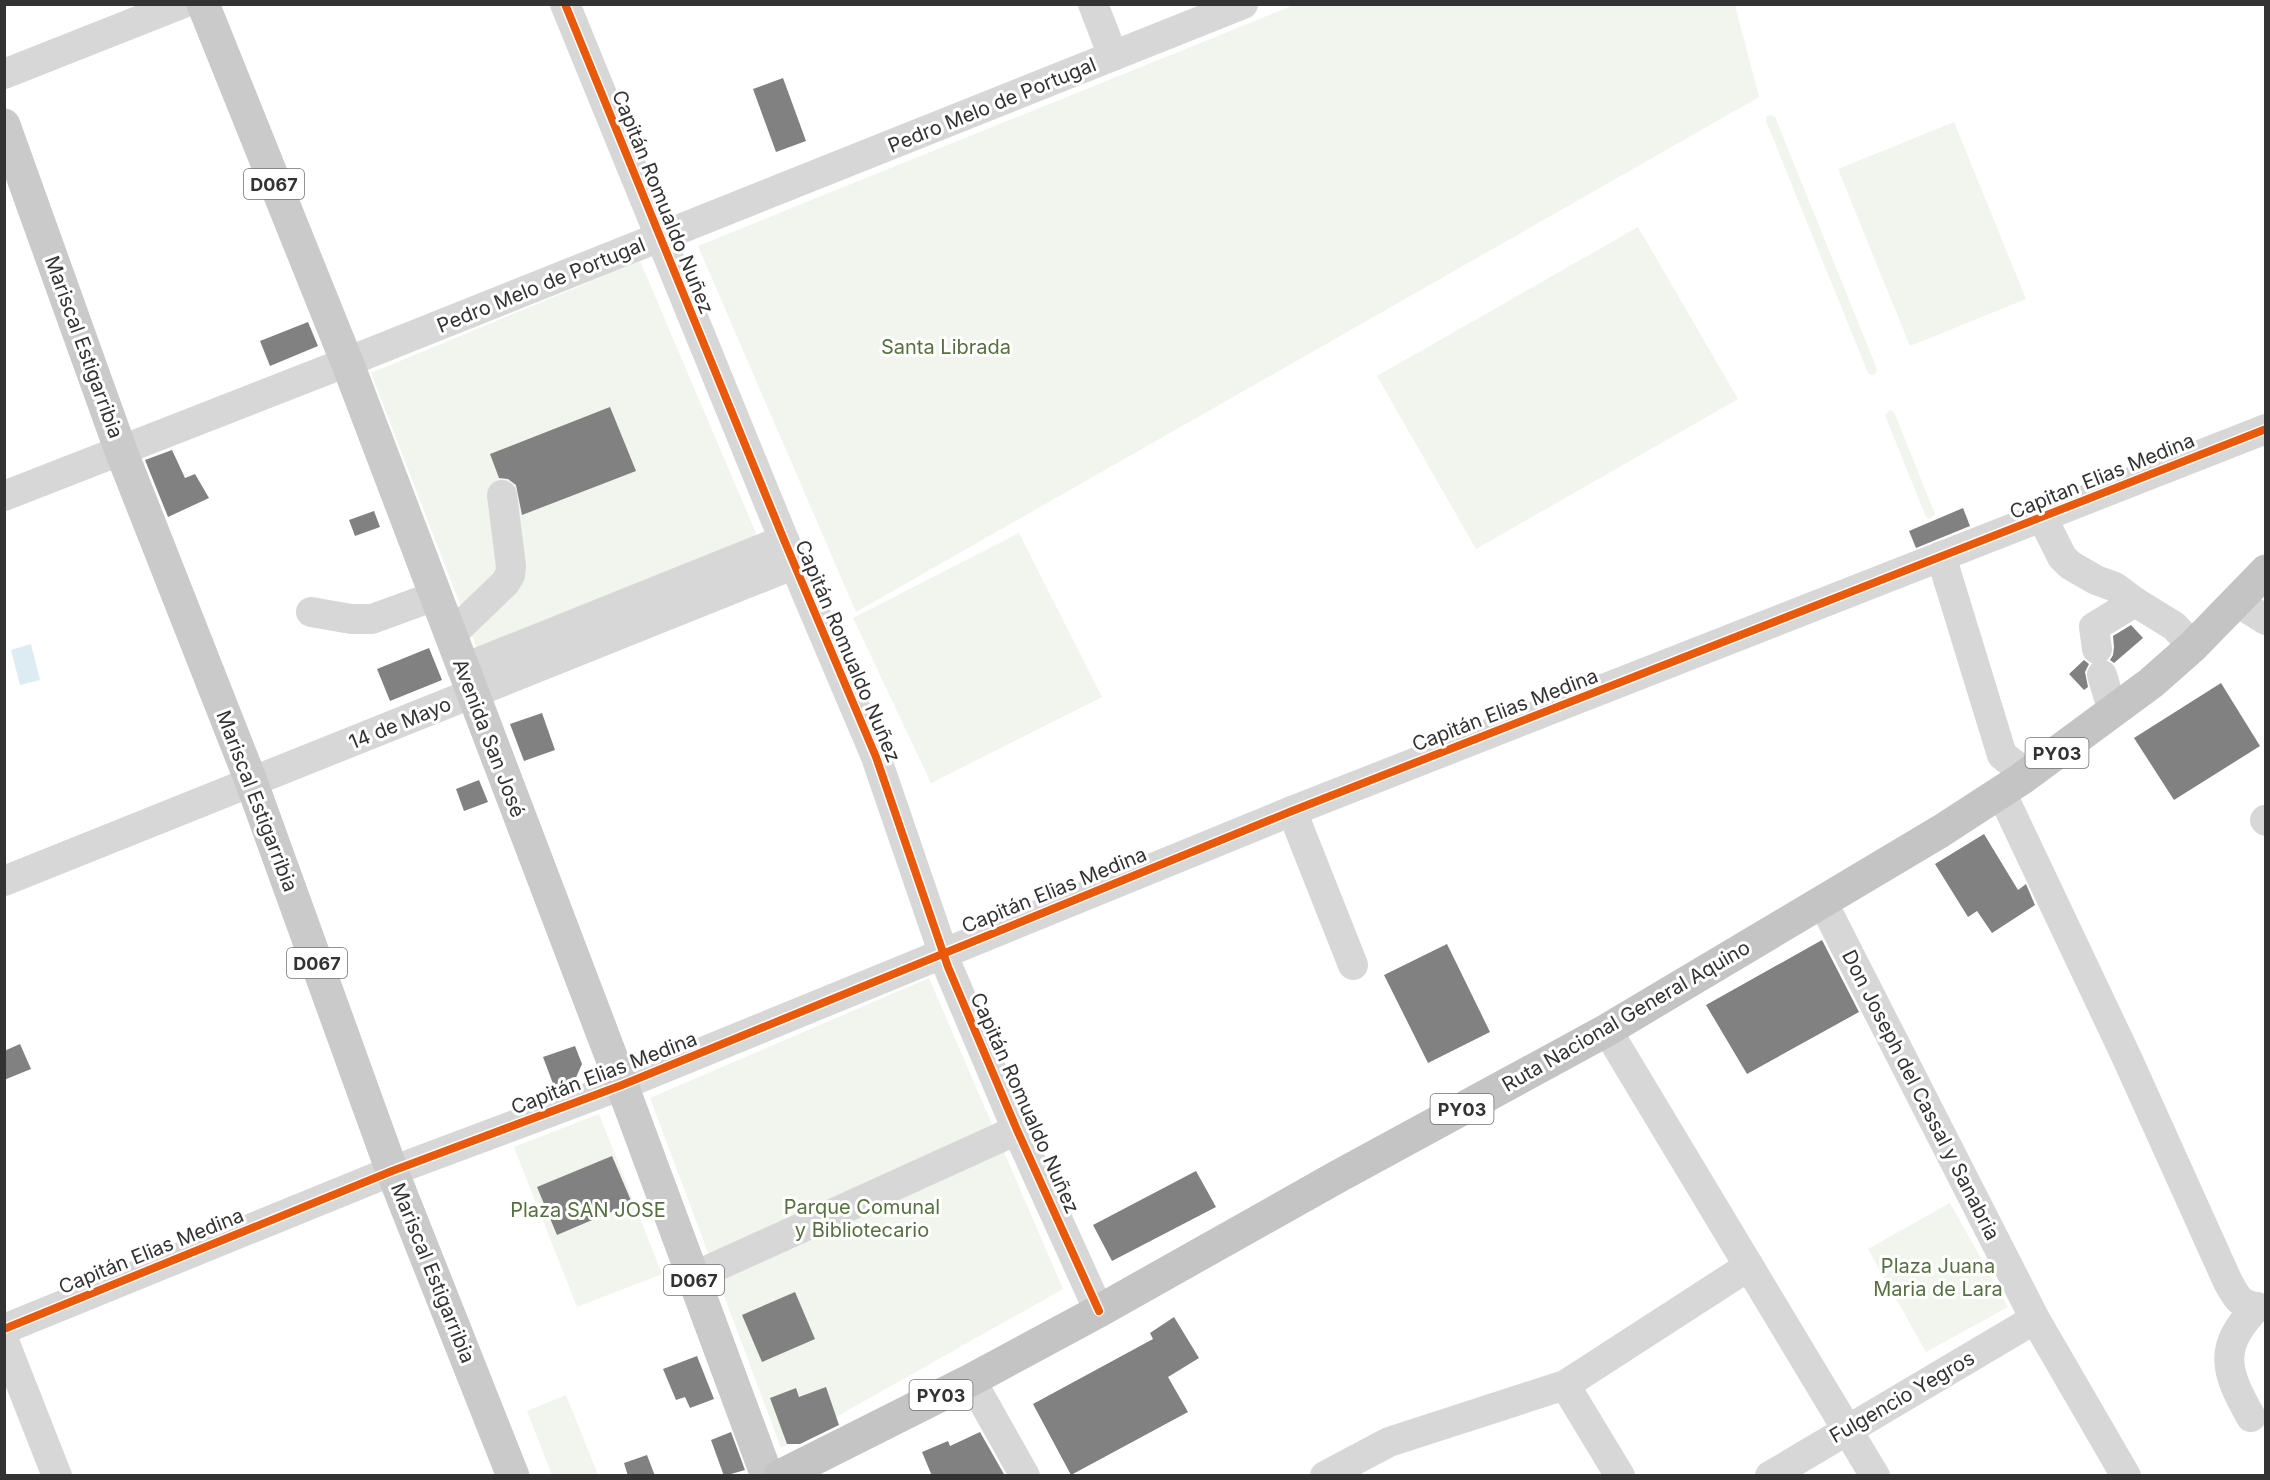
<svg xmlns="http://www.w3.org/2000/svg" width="2270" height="1480" font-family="Inter,sans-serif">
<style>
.green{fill:#f1f5ed}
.water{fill:#ddebf3}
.building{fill:#818181}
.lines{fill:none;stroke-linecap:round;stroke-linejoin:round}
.minor{stroke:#d7d7d7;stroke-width:30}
.major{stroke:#cacaca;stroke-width:33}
.highway{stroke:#c4c4c4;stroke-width:33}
.cycleway-casing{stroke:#fff;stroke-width:11}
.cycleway{stroke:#e8590c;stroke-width:8}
.labels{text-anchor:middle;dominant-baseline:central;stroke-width:6;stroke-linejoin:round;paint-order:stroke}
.shield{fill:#fff;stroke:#707070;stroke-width:1.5}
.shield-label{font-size:18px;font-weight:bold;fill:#333}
.street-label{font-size:20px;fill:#333;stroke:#fff}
.park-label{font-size:20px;fill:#56703f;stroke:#fff}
</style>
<rect width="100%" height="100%" fill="#fff"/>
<g class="green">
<path d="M1294 5H1735L1759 97 856 612 698 246Z"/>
<path d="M1771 115 1775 117 1877 369 1876 373 1872 375 1868 373 1766 121V116Z"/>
<path d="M1954 122 2026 299 1910 346 1838 169Z"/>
<path d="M1638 227 1738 399 1476 549 1377 376Z"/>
<path d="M640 261 758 538 478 651 371 373Z"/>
<path d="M1890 410 1894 412 1935 514 1930 519 1926 517 1885 415Z"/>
<path d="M1019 533 1102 697 931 783 853 618Z"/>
<path d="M929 978 1063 1289 781 1448 650 1098Z"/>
<path d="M599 1114 662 1274 577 1307 514 1147Z"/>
<path d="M1950 1203 2008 1307 1926 1352 1868 1249Z"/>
<path d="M566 1395 598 1475H552L527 1411Z"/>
</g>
<path class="water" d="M31 644 40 680 20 685 11 650Z"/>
<g class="building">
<path d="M783 78 806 141 776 152 753 89Z"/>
<path d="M308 322 318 346 270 366 260 341Z"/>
<path d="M610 407 636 471 522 515 516 485 508 479 499 478 490 454Z"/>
<path d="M172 450 185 478 195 474 209 498 168 517 145 460Z"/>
<path d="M1963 508 1970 526 1916 548 1909 531Z"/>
<path d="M374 511 380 527 355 536 349 520Z"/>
<path d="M2131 625 2143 638 2114 663 2110 660 2113 655 2114 647 2113 636Z"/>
<path d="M429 648 442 680 390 701 377 669Z"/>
<path d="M2084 660 2089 664 2085 672 2088 687 2084 690 2069 674Z"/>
<path d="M2221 683 2260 746 2174 800 2134 738Z"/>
<path d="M542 713 555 750 524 761 510 724Z"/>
<path d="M479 780 488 802 464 811 456 789Z"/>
<path d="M1984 834 2018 890 2026 884 2035 905 1992 933 1977 911 1968 917 1935 864Z"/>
<path d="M1822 940 1859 1012 1747 1074 1706 1005Z"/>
<path d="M1447 944 1490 1032 1428 1063 1384 975Z"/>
<path d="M20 1044 31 1069 4 1080V1051Z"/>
<path d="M575 1046 582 1064 574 1082 555 1089 543 1057Z"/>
<path d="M612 1156 632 1203 557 1235 537 1187Z"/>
<path d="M1196 1171 1216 1207 1112 1261 1093 1225Z"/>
<path d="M795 1292 815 1339 762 1362 742 1315Z"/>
<path d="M1174 1317 1199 1358 1168 1377 1188 1412 1071 1475 1033 1404 1153 1339 1150 1333Z"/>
<path d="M697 1356 714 1399 690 1408 685 1397 676 1400 663 1369Z"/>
<path d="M826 1387 839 1425 800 1444H787L770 1398 796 1388 799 1397Z"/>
<path d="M731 1432 745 1470 724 1476 711 1440Z"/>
<path d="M980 1432 1005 1476H932L922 1452 948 1441 950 1446Z"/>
<path d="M647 1455 655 1476H628L624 1463Z"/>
</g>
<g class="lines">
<g class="minor">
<path d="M565 4 784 540 876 757 948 967 1017 1130 1099 1311"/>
<path d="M1093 4 1113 56"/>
<path d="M4 74 181 4"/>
<path d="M4 496 347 362 1243 4"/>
<path d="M2042 517 2062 557 2070 565 2096 580 2115 587 2135 602"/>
<path d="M1941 556 2002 755 2015 765"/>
<path d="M2237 602 2266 620"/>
<path d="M311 612 351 619H372L435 596"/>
<path d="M450 636 505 583 510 575 511 566 502 495"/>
<path d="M2097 649 2094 627 2135 602 2174 626 2193 646"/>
<path d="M462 669 784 540"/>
<path d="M2102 675 2113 712"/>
<path d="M2001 792 2127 1058 2228 1282C2236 1296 2239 1305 2257 1307 2217 1347 2225 1371 2251 1417"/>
<path d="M1292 811 1353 965"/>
<path d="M2265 820 2266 821"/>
<path d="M4 881 795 564"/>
<path d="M1823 903 2035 1319 2126 1476"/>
<path d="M1607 1030 1875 1476"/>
<path d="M693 1277 1017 1130"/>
<path d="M4 1329 392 1171 622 1085 1292 811 2266 429"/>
<path d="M4 1341 57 1476"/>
<path d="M971 1380 1025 1476"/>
<path d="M1565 1385 1620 1476"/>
<path d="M1325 1476 1389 1442 1565 1385 1749 1266"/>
<path d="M1770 1476 2035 1319"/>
</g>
<g class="major">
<path d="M203 4 347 362 622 1085 767 1476"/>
<path d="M4 125 121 451 251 781 392 1171 513 1476"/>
</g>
<path class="highway" d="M780 1476 971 1380 1099 1311 1337 1177 1607 1030 1941 831 2021 779 2151 683 2193 646 2266 571"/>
<defs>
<g id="cycleway">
<path d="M565 4 784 540 876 757 948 967 1017 1130 1099 1311"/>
<path d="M4 1329 392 1171 622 1085 1292 811 2266 429"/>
</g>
</defs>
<use href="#cycleway" class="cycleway-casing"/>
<use href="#cycleway" class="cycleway"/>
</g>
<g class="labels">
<g class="shield">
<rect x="244" y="169" width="60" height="30" rx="4.5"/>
<rect x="2025.5" y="738" width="63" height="30" rx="4.5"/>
<rect x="287" y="948" width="60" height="30" rx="4.5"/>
<rect x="1430.5" y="1094" width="63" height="30" rx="4.5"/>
<rect x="664" y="1265" width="60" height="30" rx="4.5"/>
<rect x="909.5" y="1380" width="63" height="30" rx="4.5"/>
</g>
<g class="shield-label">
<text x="274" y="184">D067</text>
<text x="2057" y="753">PY03</text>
<text x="317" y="963">D067</text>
<text x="1462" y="1109">PY03</text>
<text x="694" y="1280">D067</text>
<text x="941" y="1395">PY03</text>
</g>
<g class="street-label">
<text transform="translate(992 105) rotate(-22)">Pedro Melo de Portugal</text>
<text transform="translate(663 202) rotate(68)">Capitán Romualdo Nuñez</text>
<text transform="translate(541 285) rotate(-22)">Pedro Melo de Portugal</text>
<text transform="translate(84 347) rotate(70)">Mariscal Estigarribia</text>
<text transform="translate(2102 476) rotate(-22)">Capitan Elias Medina</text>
<text transform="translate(848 651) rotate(67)">Capitán Romualdo Nuñez</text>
<text transform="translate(1505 710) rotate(-21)">Capitán Elias Medina</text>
<text transform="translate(400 723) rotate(-22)">14 de Mayo</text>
<text transform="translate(489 738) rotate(69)">Avenida San José</text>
<text transform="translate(257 801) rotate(69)">Mariscal Estigarribia</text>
<text transform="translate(1054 890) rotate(-22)">Capitán Elias Medina</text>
<text transform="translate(1626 1016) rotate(-30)">Ruta Nacional General Aquino</text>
<text transform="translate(604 1073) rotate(-21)">Capitán Elias Medina</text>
<text transform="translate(1921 1095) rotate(63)">Don Joseph del Cassal y Sanabria</text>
<text transform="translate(1025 1103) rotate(66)">Capitán Romualdo Nuñez</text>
<text transform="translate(151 1251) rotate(-22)">Capitán Elias Medina</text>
<text transform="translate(433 1273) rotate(68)">Mariscal Estigarribia</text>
<text transform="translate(1902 1397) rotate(-30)">Fulgencio Yegros</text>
</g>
<g class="park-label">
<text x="946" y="347">Santa Librada</text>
<text x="862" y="1207">Parque Comunal<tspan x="862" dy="23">y Bibliotecario</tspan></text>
<text x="588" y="1210">Plaza SAN JOSE</text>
<text x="1938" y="1266">Plaza Juana<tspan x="1938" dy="23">Maria de Lara</tspan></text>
</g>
</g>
<rect width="2270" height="1480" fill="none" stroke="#333333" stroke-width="12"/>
</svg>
